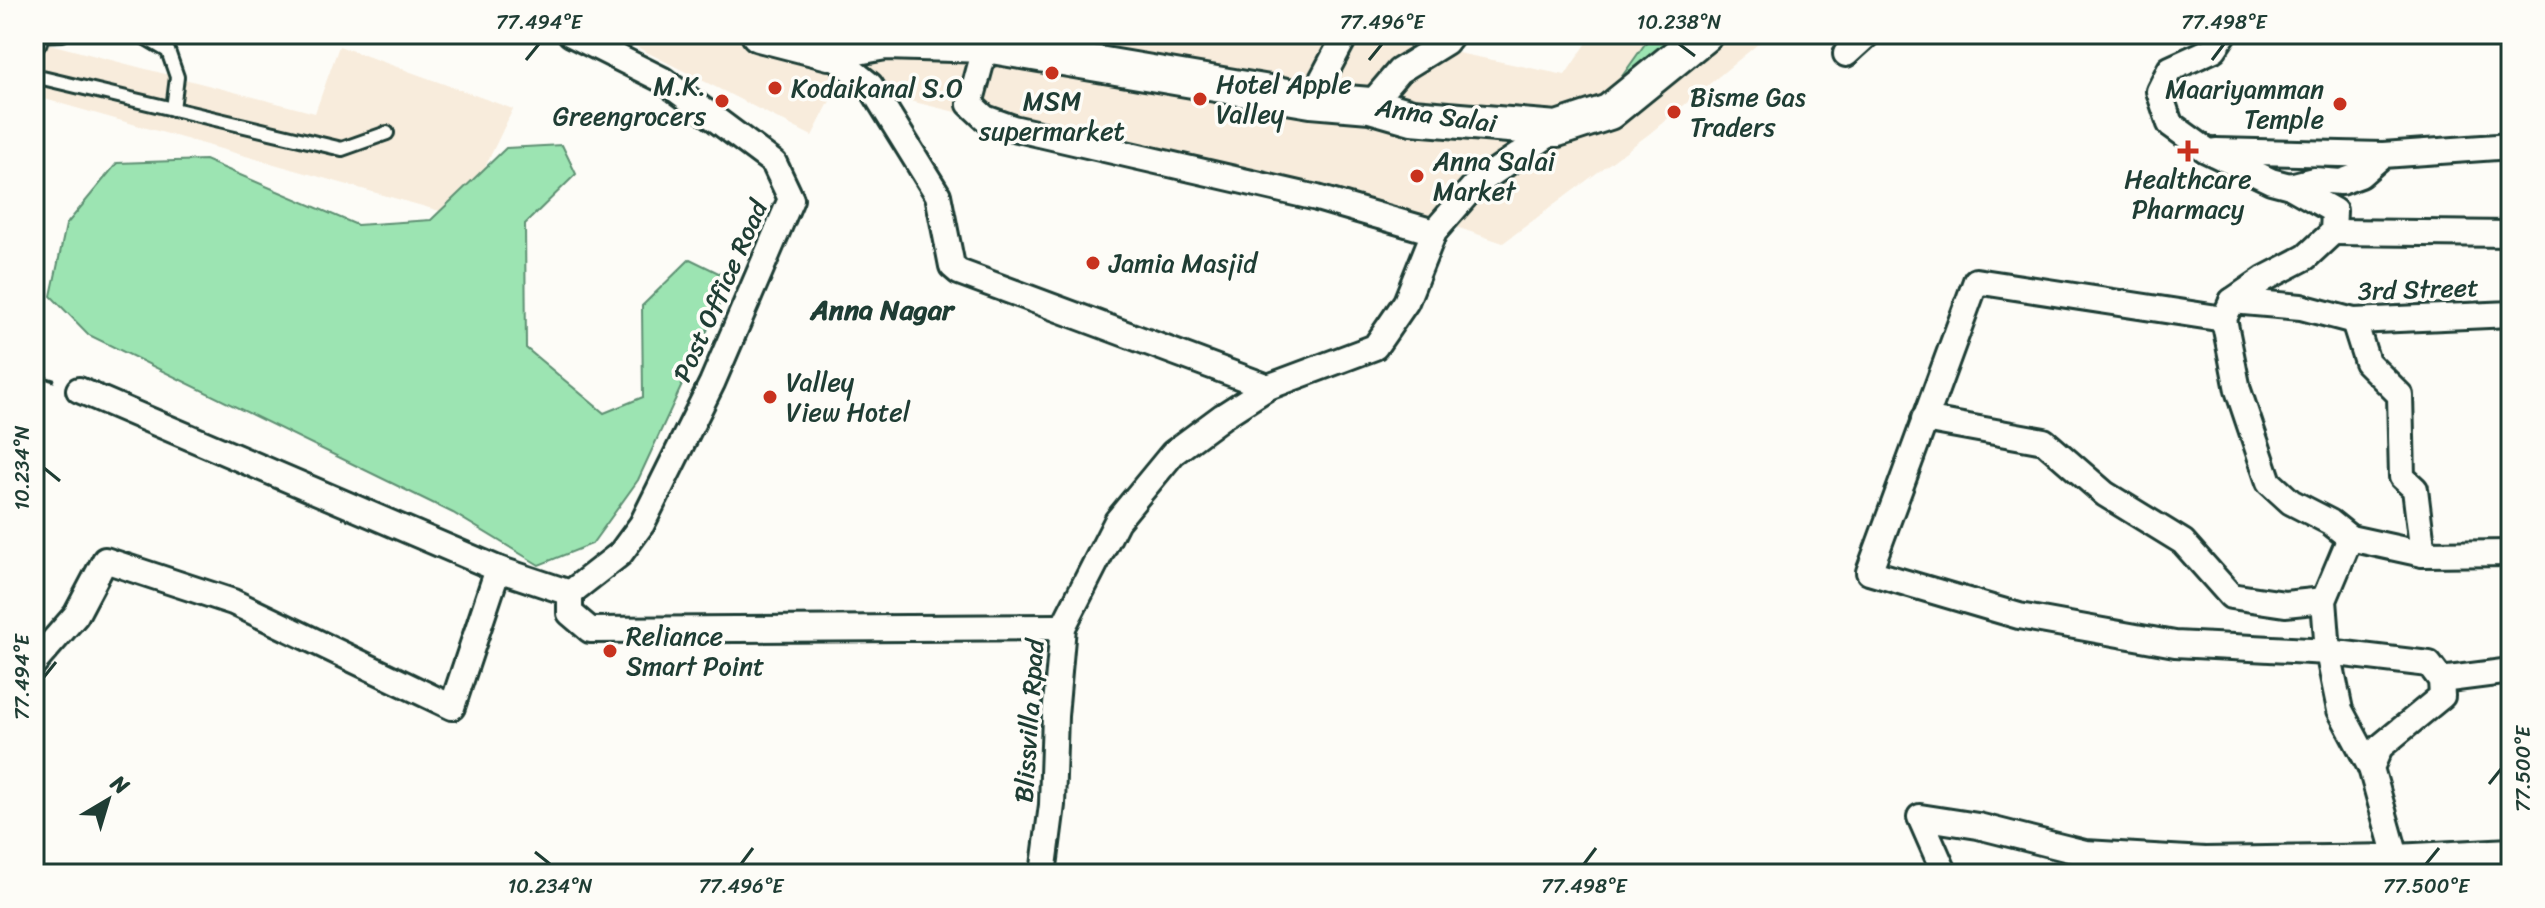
<svg xmlns="http://www.w3.org/2000/svg" width="2545" height="908" font-family="Sriracha,sans-serif">
<style>
.built{fill:#f8ecdc}
.green{fill:#9ce4b2;stroke:#5e9073;stroke-width:2}
.lines{fill:none;stroke-linecap:round;stroke-linejoin:round}
.lane-casing{stroke:#1f3d34;stroke-width:18}
.street-casing{stroke:#1f3d34;stroke-width:30}
.secondary-casing{stroke:#1f3d34;stroke-width:40}
.path{stroke:#1f3d34;stroke-width:4;stroke-dasharray:8 6;stroke-linecap:butt}
.lane{stroke:#fdfcf7;stroke-width:12}
.street{stroke:#fdfcf7;stroke-width:24}
.secondary{stroke:#fdfcf7;stroke-width:34}
.ticks{fill:none;stroke:#1f3d34;stroke-width:3}
.poi-dot{fill:#c8321e;stroke:#fdfcf7;stroke-width:3}
.labels{text-anchor:middle;dominant-baseline:central;stroke-width:7;stroke-linejoin:round;paint-order:stroke}
.poi-label{font-size:26px;fill:#1f3d34;stroke:#fdfcf7;text-anchor:start}
.street-label{font-size:26px;fill:#1f3d34;stroke:#fdfcf7}
.neighbourhood-label{font-size:28px;font-weight:bold;fill:#1f3d34;stroke:#fdfcf7}
.neatline{fill:none;stroke:#1f3d34;stroke-width:3}
.ticks-label{font-size:20px;text-anchor:middle;fill:#1f3d34}
</style>
<rect width="100%" height="100%" fill="#fdfcf7"/>
<filter id="ink" filterUnits="userSpaceOnUse"><feTurbulence type="fractalNoise" baseFrequency=".0125" numOctaves="2"/><feDisplacementMap in="SourceGraphic" scale="16" xChannelSelector="R" yChannelSelector="G"/><feConvolveMatrix kernelMatrix="1 2 1 2 8 2 1 2 1" color-interpolation-filters="sRGB"/></filter>
<g filter="url(#ink)">
<g class="built">
<path d="M611 34H1365L1565 75 1593 34H1770L1649 134 1503 243 1424 216 996 122 894 97 835 91 812 136Z"/>
<path d="M42 42 315 113 339 46 513 109 461 217 34 96V74Z"/>
</g>
<g class="green">
<path d="M1652 34H1687L1613 89Z"/>
<path d="M562 145 576 174 525 224 526 348 604 413 643 397 642 306 690 259 731 279 638 480 592 544 539 565 453 513 89 335 51 296 66 225 117 163 205 160 357 225 431 220 506 148Z"/>
</g>
<g class="lines">
<defs>
<g id="lane">
<path d="M139 34 168 51 177 77 173 109"/>
<path d="M36 35 63 34"/>
<path d="M34 76 342 149 387 133"/>
</g>
<g id="street">
<path d="M2224 34 2214 49 2170 69 2159 91 2170 124 2206 150 2271 181 2290 186 2334 211 2333 232 2306 257 2264 279 2232 301 2224 319 2238 390 2269 482 2291 502 2330 522 2350 538 2324 600 2328 652 2429 664 2441 680 2442 696 2380 747 2371 768 2396 857 2511 851"/>
<path d="M34 41 36 34"/>
<path d="M986 45 970 104 985 118 1013 128 1317 198 1434 232"/>
<path d="M829 52 870 85 938 195 952 266 959 272 1268 387"/>
<path d="M1846 54 1868 34"/>
<path d="M1311 100 1346 34"/>
<path d="M1370 105 1399 71 1446 42 1452 34"/>
<path d="M2216 151 2383 155"/>
<path d="M2290 186 2314 180 2341 182 2360 175 2383 155 2511 146"/>
<path d="M2333 232 2511 234"/>
<path d="M2232 301 2301 307 2354 321 2511 314"/>
<path d="M2224 319 1976 281 1869 572 2019 616 2175 644 2328 652 2340 710 2371 768"/>
<path d="M2354 321 2367 362 2400 395 2402 477 2415 489 2423 554"/>
<path d="M79 390 498 569 570 593"/>
<path d="M1924 419 2044 441 2105 494 2183 542 2231 596 2285 604 2324 600"/>
<path d="M2350 538 2423 554 2511 553"/>
<path d="M570 593 620 554 642 524 712 383 791 199 774 163 663 80 571 34"/>
<path d="M570 593V613L590 630 1063 627"/>
<path d="M34 663 76 615 105 560 233 602 452 707 498 569"/>
<path d="M2441 680 2511 671"/>
<path d="M1043 874 1052 805 1055 716 1063 627 1117 521 1173 453 1223 416 1268 387 1375 347 1406 302 1434 232 1475 185 1557 129"/>
<path d="M1945 874 1920 817 1978 826 2085 853 2205 860 2396 857"/>
</g>
<path id="secondary" d="M759 34 829 52 885 42 986 45 1311 100 1370 105 1412 117 1557 129 1609 112 1705 34"/>
</defs>
<use href="#lane" class="lane-casing"/>
<use href="#street" class="street-casing"/>
<use href="#secondary" class="secondary-casing"/>
<path class="path" d="M34 374 58 382"/>
<use href="#lane" class="lane"/>
<use href="#street" class="street"/>
<use href="#secondary" class="secondary"/>
</g>
</g>
<path class="ticks" d="M1679 44 1695 56M526 60 539 44M1369 60 1382 44M2212 60 2224 44M44 468 60 481M44 677 56 662M2489 784 2501 769M535 852 550 864M741 864 753 848M1584 864 1596 848M2426 864 2439 848"/>
<g class="poi-dot">
<circle cx="1052" cy="73" r="8"/>
<circle cx="775" cy="88" r="8"/>
<circle cx="1200" cy="99" r="8"/>
<circle cx="722" cy="101" r="8"/>
<circle cx="2340" cy="104" r="8"/>
<circle cx="1674" cy="112" r="8"/>
<path d="M2184 139h8v8h8v8h-8v8h-8v-8h-8v-8h8z"/>
<circle cx="1417" cy="176" r="8"/>
<circle cx="1093" cy="263" r="8"/>
<circle cx="770" cy="397" r="8"/>
<circle cx="610" cy="651" r="8"/>
</g>
<g class="labels">
<g class="poi-label">
<text x="1216" y="84">Hotel Apple<tspan x="1216" dy="30">Valley</tspan></text>
<text x="706" y="86" text-anchor="end">M.K.<tspan x="706" dy="30">Greengrocers</tspan></text>
<text x="791" y="88">Kodaikanal S.O</text>
<text x="2324" y="89" text-anchor="end">Maariyamman<tspan x="2324" dy="30">Temple</tspan></text>
<text x="1690" y="97">Bisme Gas<tspan x="1690" dy="30">Traders</tspan></text>
<text x="1052" y="101" text-anchor="middle">MSM<tspan x="1052" dy="30">supermarket</tspan></text>
<text x="1433" y="161">Anna Salai<tspan x="1433" dy="30">Market</tspan></text>
<text x="2188" y="179" text-anchor="middle">Healthcare<tspan x="2188" dy="30">Pharmacy</tspan></text>
<text x="1109" y="263">Jamia Masjid</text>
<text x="786" y="382">Valley<tspan x="786" dy="30">View Hotel</tspan></text>
<text x="626" y="636">Reliance<tspan x="626" dy="30">Smart Point</tspan></text>
</g>
<g class="street-label">
<text transform="translate(1436 115) rotate(8)">Anna Salai</text>
<text transform="translate(2418 289) rotate(-2)">3rd Street</text>
<text transform="translate(720 291) rotate(-66)">Post Office Road</text>
<text transform="translate(1029 721) rotate(-86)">Blissvilla Rpad</text>
</g>
<g class="neighbourhood-label">
<text x="882" y="309">Anna Nagar</text>
</g>
</g>
<rect width="2545" height="908" fill="none" stroke="#fdfcf7" stroke-width="88"/>
<g transform="translate(108 800) rotate(38)" stroke="#fdfcf7" stroke-width="6" paint-order="stroke">
<path d="M0-6L14 30L0 20L-14 30Z" fill="#1f3d34"/>
<text y="-12" font-size="22" font-weight="bold" text-anchor="middle" fill="#1f3d34">N</text>
</g>
<rect x="44" y="44" width="2457" height="820" class="neatline"/>
<g class="ticks-label">
<text x="539" y="29">77.494°E</text>
<text x="1382" y="29">77.496°E</text>
<text x="1679" y="29">10.238°N</text>
<text x="2224" y="29">77.498°E</text>
<text transform="translate(22 468) rotate(-90)" y="7">10.234°N</text>
<text transform="translate(22 677) rotate(-90)" y="7">77.494°E</text>
<text transform="translate(2523 769) rotate(-90)" y="7">77.500°E</text>
<text x="550" y="893">10.234°N</text>
<text x="741" y="893">77.496°E</text>
<text x="1584" y="893">77.498°E</text>
<text x="2426" y="893">77.500°E</text>
</g>
</svg>
